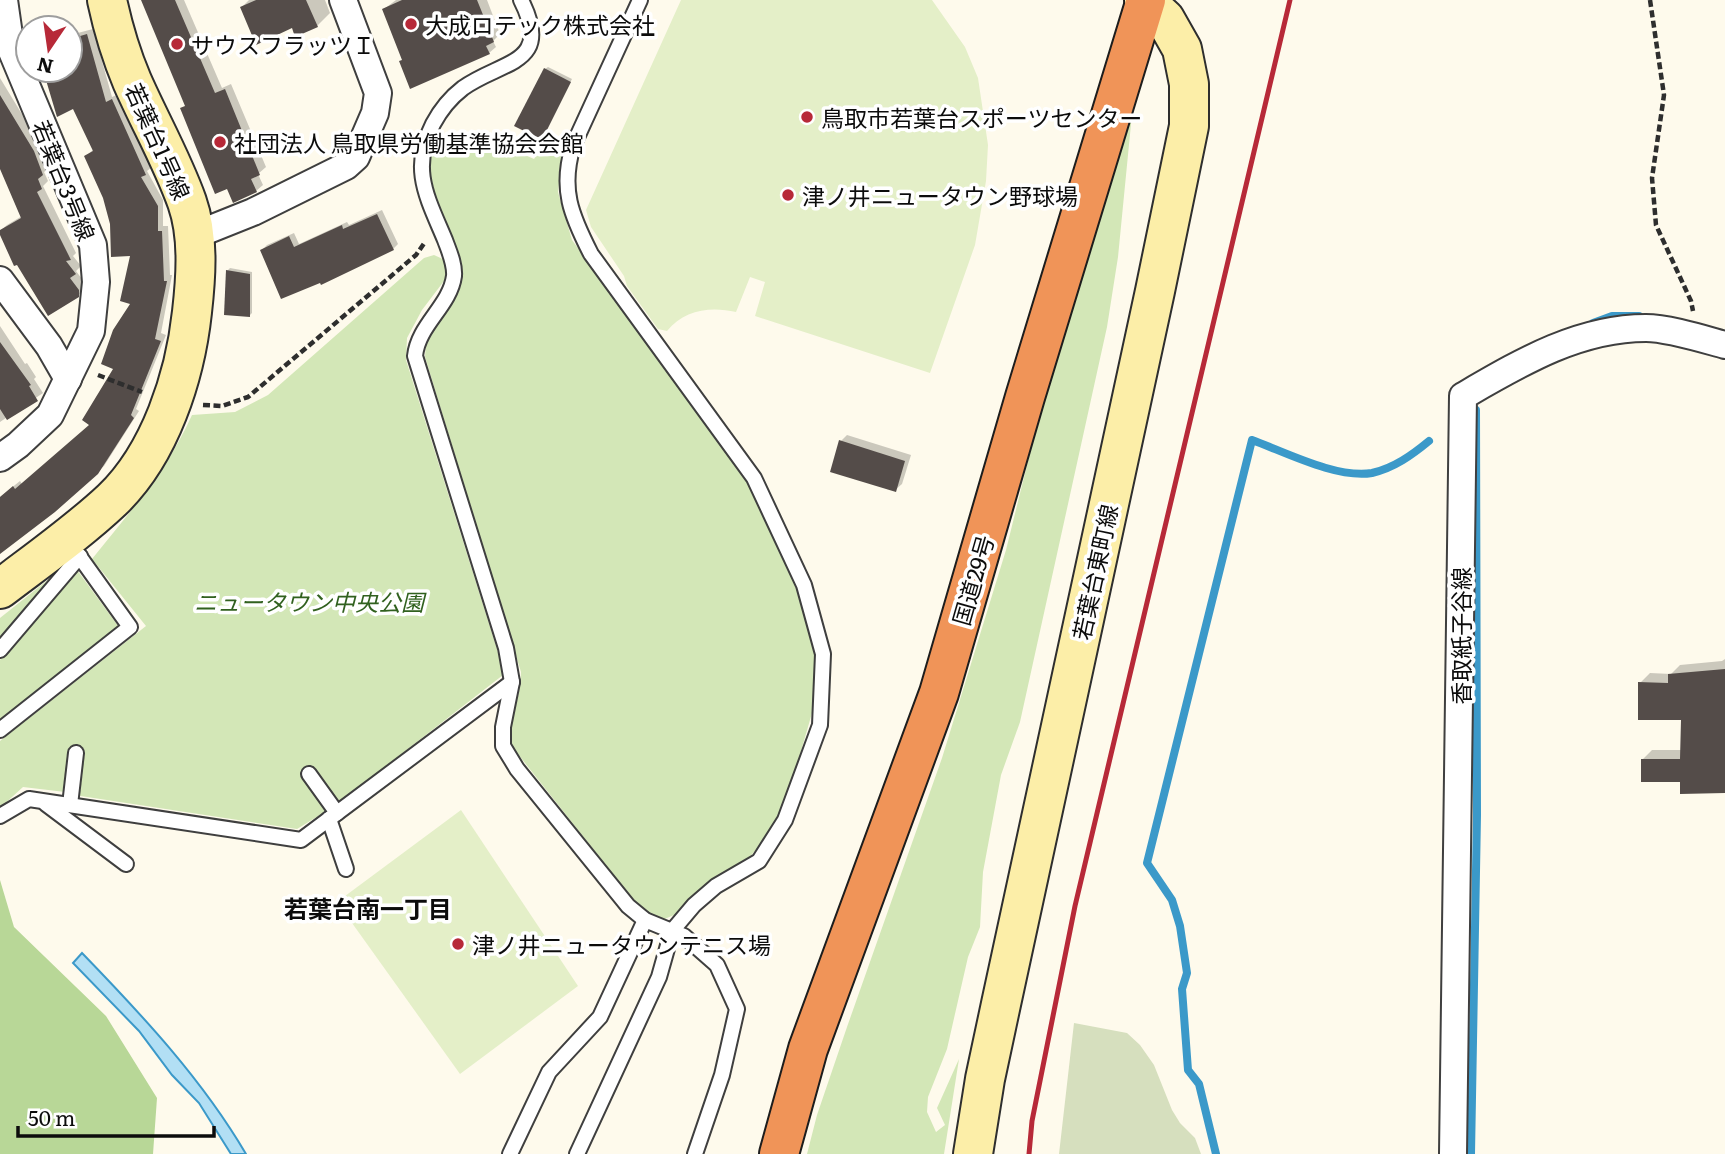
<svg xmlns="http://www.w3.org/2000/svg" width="1725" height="1154" font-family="Literata,'Noto Sans JP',serif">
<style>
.green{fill:#d3e7b7}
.forest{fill:#b8d797}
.cemetery{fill:#d6dfbe}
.pitch{fill:#e4efc8}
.water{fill:#b2dff4;stroke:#3b99c9;stroke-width:2}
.shadow{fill:#0003}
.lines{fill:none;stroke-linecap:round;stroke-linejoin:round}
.stream{stroke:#3b99c9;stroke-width:8}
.building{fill:#544c49}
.lane-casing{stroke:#3f3f3f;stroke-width:18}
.street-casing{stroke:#3f3f3f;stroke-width:30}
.secondary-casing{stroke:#2e2e2e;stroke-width:42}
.highway-casing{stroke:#1d1d1d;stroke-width:42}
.path{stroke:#2e2e2e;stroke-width:4.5;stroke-dasharray:7 3.5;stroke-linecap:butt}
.lane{stroke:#fff;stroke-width:14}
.street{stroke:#fff;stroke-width:26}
.secondary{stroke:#fceea8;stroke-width:38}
.highway{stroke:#f09458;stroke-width:38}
.rail{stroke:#b72938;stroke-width:5}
.poi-dot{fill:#b72938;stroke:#fff;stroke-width:2.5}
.labels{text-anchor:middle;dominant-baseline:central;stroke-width:7;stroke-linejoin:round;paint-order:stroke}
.poi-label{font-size:23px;fill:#0c0c0c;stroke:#fff;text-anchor:start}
.street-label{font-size:23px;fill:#0c0c0c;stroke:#fff}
.park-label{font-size:23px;font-style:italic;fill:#31611f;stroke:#fff}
.neighbourhood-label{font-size:24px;font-weight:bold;fill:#0c0c0c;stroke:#fff}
</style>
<rect width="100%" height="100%" fill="#fefaec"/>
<g class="green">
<path d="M1132 114 1118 257 1107 327 1020 722 1001 775 983 872 980 927 968 957 947 1049 928 1097 927 1112 936 1132 945 1125 937 1108 959 1059 944 1154H807L817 1115 847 1027 942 758 1006 550 1053 360Z"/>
<path d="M465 132 492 141 534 159 545 144 563 152 558 192 572 240 747 479 788 564 805 608 818 652 812 713 795 772 776 821 766 838 748 859 679 913 662 920 649 916 638 906 510 744C510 719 521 696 521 672L425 357 426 343 461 285 462 264 436 198 427 160C437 143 446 136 465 132Z"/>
<path d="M434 255 445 260 447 277 422 310 407 338 406 360 502 665 503 675 337 804 310 767 302 773 328 810 297 829 74 795 82 751 65 792 23 787 0 808V741L146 626 92 559C129 513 168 469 192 415L235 412 268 395 424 258Z"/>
<path d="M77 570 119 627 0 721V660Z"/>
<path d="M59 571 0 643V618Z"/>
</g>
<path class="forest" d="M0 880 14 927 106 1016 157 1098 153 1154H0Z"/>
<path class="cemetery" d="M1074 1023 1127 1033 1140 1045 1154 1065 1172 1110 1180 1123 1195 1138 1201 1154H1059Z"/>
<g class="pitch">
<path d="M681 0H932L965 47 978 78 988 145 986 181 975 245 930 373 755 316 765 282 750 277 736 312C710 306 684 310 667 331L658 329 627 286 624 276 591 227 586 210Z"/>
<path d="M461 810 578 986 460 1074 337 902Z"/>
</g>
<path class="water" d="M82 953C142 1015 202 1079 246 1154H231L199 1103 172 1075 139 1031 73 963Z"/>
<g class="shadow">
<path d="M150 0H184L222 88 231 84 266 167 258 174 263 185 256 191 186 105Z"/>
<path d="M249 0H325L330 13 317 26H293L242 7Z"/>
<path d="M396 0H487L500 34 493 41 496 47 489 53 404 59 384 9Z"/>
<path d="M93 29 112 97 119 94 152 167 147 171 163 200V226H168L170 275H172L161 333 166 335 136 409 139 411 104 466 0 552V497L20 481 22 484 91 424 116 368 133 303V254L112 224 105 198 86 156 94 149 74 107 45 70H70V35Z"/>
<path d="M548 67 572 79 542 138 545 69Z"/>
<path d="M0 78 40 144 49 168 44 172 48 181 43 186 76 253 73 256 81 266 76 271 85 283 84 289 78 296 0 231 7 225 22 216 0 165Z"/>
<path d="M382 210 398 244 393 249 262 250 267 245 294 233 299 244 347 222 349 225Z"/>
<path d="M230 268 252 272V313L249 316 227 271Z"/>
<path d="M0 326 25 364 27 363 36 377 34 379 43 393 0 422Z"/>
<path d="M847 435 911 455 902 484 895 490 841 441Z"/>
<path d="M1725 659V792L1682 780 1642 760 1652 750H1682L1683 718 1640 683 1650 673 1671 674 1680 665 1722 661Z"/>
</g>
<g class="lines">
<g class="stream">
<path d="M1593 323 1612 316H1639"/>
<path d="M1216 1154 1199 1084 1188 1070 1182 989 1187 973 1180 926 1172 900 1147 863 1252 440C1285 452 1337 479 1372 473 1394 468 1412 455 1429 441"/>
<path d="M1471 1154 1477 815 1476 410"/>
</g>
</g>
<g class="building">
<path d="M141 0H175L215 93 225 89 260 175 251 179 257 192 233 203 227 189 215 194 180 108 185 106Z"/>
<path d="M256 0H306L318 27 295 37 292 28 256 45 240 7Z"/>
<path d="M402 0H477L494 42 486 46 490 54 410 89 399 61 402 60 382 9Z"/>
<path d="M87 34 106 102 112 99 146 175 141 177 158 206V231H162L164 281H167L155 339 161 341 131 415 134 418 98 474 55 512 0 554V497L13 486 15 489 89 425 82 420 113 369 101 364 113 330 130 304 120 301 130 256 111 257 110 224 103 198 84 156 93 151 73 109 57 117 43 70H70V39Z"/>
<path d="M544 68 571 82 542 140 514 126Z"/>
<path d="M0 95 34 151 43 175 38 179 42 189 37 192 71 260 66 261 76 274 70 278 79 290V297L48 316 17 265 14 266 0 235V230L21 218 0 169Z"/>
<path d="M377 214 394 250 321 285 320 283 281 299 260 250 289 236 294 247 342 225 343 229Z"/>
<path d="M226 270 250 274V317L224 315Z"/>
<path d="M0 342 31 385 29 386 38 401 7 420 0 409Z"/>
<path d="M839 440 905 461 896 492 830 472Z"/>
<path d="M1725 669V793L1680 794V782H1641V759H1680L1681 720H1638V682L1668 683V674Z"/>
</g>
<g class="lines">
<defs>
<g id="lane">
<path d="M521 0C554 65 502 60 463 88 450 98 441 109 433 124 410 169 427 197 445 240 449 251 455 264 454 276 450 306 418 325 415 356L506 648 512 682 503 727V746L517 769 628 906 645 920 684 936 717 965 737 1009 722 1075 695 1154"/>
<path d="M0 650 80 556"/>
<path d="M0 730 130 627 67 539"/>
<path d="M309 774 337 813"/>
<path d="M46 804 126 864"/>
<path d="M70 805 76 753"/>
<path d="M0 816 29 799 301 840 512 682"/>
<path d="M329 819 346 869"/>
<path d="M510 1154 549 1072 600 1017 645 920"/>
<path d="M577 1154 659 977 672 931 694 905 716 886 759 861 785 820 820 725 823 654 804 585 754 478 591 254C571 215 560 189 573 146L640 0"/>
</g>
<g id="street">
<path d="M193 236 253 212 346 166 356 157 375 113 378 93 343 0"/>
<path d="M0 280 49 346 68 379"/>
<path d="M0 458 18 445 50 415 91 331 96 282 93 245 11 49 4 0"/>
<path d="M1453 1154 1463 396C1520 363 1578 328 1646 328 1668 328 1703 339 1725 345"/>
</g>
<g id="secondary">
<path d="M0 589C38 560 78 532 112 500 160 454 185 377 192 312 196 277 199 236 187 202 172 160 150 122 132 81 121 55 113 28 107 0"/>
<path d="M973 1154 985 1079 1001 1004 1155 291 1189 126V84L1182 49 1165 19 1144 0"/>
</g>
<path id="highway" d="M779 1154 808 1049 939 693 1025 397 1146 0"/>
</defs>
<use href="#lane" class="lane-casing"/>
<use href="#street" class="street-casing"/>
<use href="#secondary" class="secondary-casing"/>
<use href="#highway" class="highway-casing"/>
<g class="path">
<path d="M1650 0 1664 95 1652 178 1656 225 1691 301 1693 311"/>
<path d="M98 375 142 392"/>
<path d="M203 405 222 406 248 397 416 255 425 242"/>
</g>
<use href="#lane" class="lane"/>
<use href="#street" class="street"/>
<use href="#secondary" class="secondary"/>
<use href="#highway" class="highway"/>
<path class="rail" d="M1029 1154 1032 1121 1075 906 1290 0"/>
</g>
<g class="poi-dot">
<circle cx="411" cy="24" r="7"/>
<circle cx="177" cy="44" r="7"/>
<circle cx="807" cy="117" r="7"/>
<circle cx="220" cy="142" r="7"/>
<circle cx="788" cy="195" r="7"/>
<circle cx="458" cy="944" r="7"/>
</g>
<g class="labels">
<g class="poi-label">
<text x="425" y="24">大成ロテック株式会社</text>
<text x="191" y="44">サウスフラッツＩ</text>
<text x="821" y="117">鳥取市若葉台スポーツセンター</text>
<text x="234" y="142">社団法人 鳥取県労働基準協会会館</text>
<text x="802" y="195">津ノ井ニュータウン野球場</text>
<text x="472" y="944">津ノ井ニュータウンテニス場</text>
</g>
<g class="street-label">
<text transform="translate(159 141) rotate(66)">若葉台1号線</text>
<text transform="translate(65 180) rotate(68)">若葉台3号線</text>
<text transform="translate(1094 572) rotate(-78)">若葉台東町線</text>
<text transform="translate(972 580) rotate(-74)">国道29号</text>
<text transform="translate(1460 636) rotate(-90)">香取紙子谷線</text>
</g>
<g class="park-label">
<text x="309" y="601">ニュータウン中央公園</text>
</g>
<g class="neighbourhood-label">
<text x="368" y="907">若葉台南一丁目</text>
</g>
</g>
<g transform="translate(49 49) rotate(193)"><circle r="33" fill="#ffffff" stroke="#9e9e9e" stroke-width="2"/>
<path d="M0-5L12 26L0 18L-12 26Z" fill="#b72938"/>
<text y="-10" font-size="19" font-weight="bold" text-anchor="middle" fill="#0c0c0c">N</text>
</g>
<path d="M18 1126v10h196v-10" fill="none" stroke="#0c0c0c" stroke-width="3.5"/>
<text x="28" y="1126" font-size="21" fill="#0c0c0c" stroke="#ffffff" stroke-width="5" paint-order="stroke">50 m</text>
</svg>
